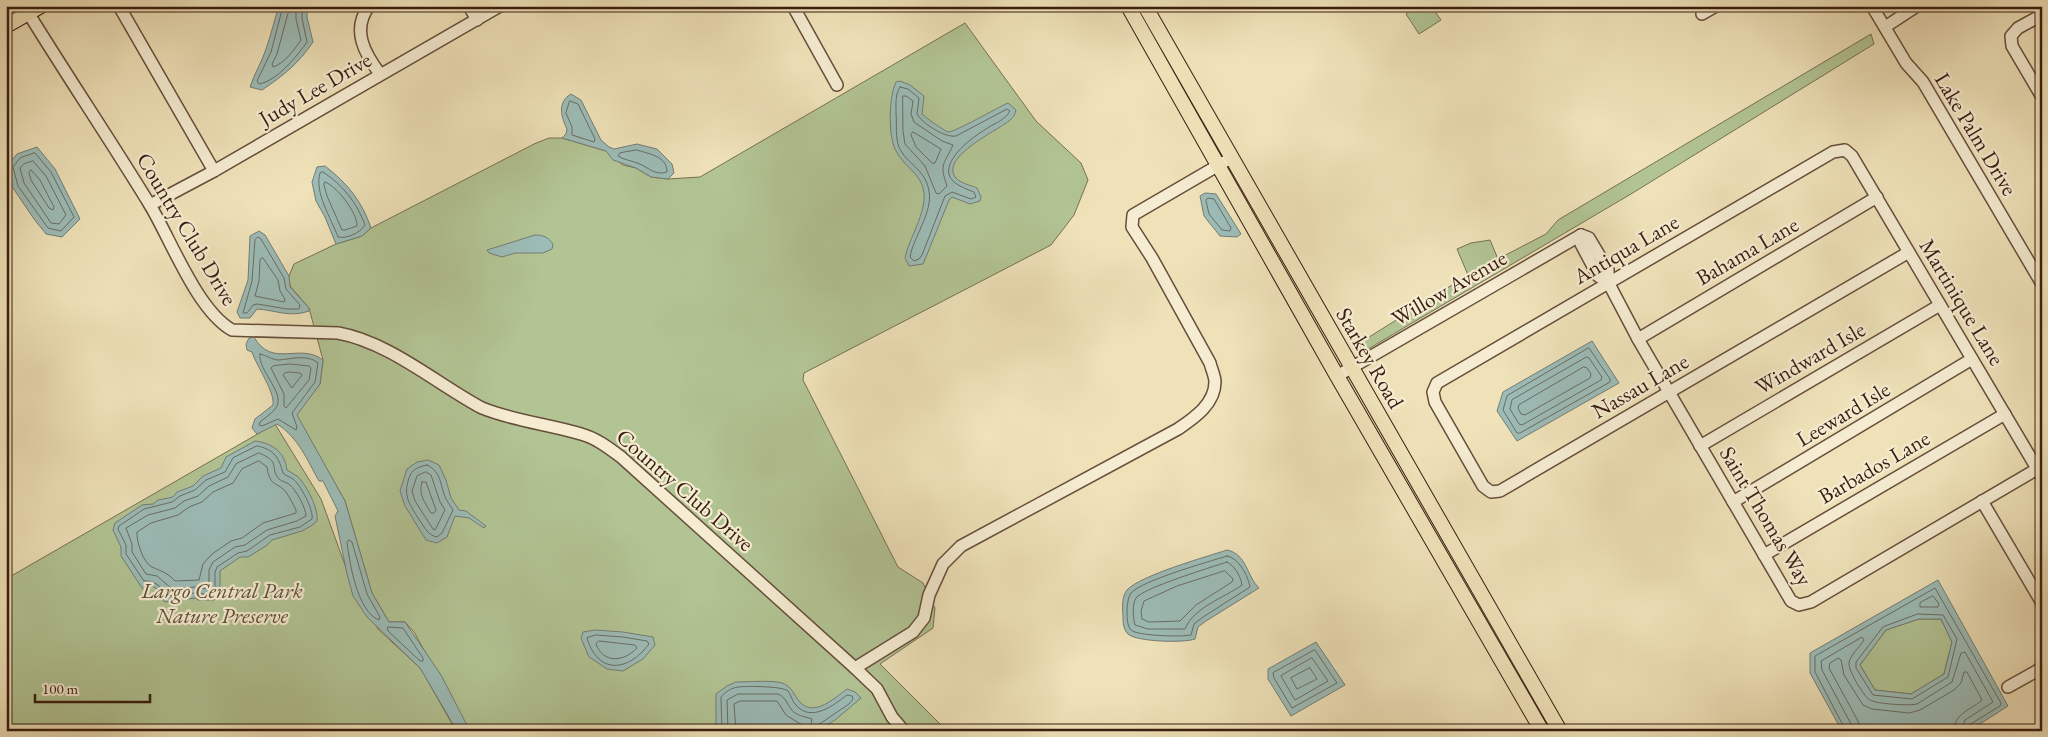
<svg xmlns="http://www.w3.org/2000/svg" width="2048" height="737" font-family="'EB Garamond',serif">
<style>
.green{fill:#b2c494;stroke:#767052}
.water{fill:#9cbcb7;stroke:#747c75;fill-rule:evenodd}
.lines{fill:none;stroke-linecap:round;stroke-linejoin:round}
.shore{stroke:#6a6c64;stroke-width:1}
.minor-casing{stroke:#664e3b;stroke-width:14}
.major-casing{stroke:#391d11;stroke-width:16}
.minor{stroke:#f5ecd2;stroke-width:11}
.major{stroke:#efe2b9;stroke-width:14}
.labels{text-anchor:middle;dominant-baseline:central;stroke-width:4.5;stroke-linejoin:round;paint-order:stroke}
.street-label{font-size:22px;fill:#391d11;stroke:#f5ecd2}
.park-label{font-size:22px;font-style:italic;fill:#5d4f38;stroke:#f5ecd2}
</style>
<rect width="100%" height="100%" fill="#efe2b9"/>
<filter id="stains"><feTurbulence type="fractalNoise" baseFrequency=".004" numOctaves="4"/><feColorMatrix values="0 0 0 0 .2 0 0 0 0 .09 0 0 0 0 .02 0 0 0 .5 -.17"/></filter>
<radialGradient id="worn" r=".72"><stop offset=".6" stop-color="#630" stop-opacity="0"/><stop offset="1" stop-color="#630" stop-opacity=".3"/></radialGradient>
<g class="green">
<path d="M1418 6H1431L1441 20 1419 34 1406 14Z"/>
<path d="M965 23 1036 121 1081 163 1088 180 1074 215 1051 245 804 373 803 380 898 567 923 583 935 608 933 628 880 664 947 731H469L414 632 405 622H389L372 593 345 501 296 415 320 384 323 360 309 308 290 286 289 276 294 264 336 244 362 236 371 228 534 144 549 138H562L606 151 623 165 636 168 651 177 668 179 700 177Z"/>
<path d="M1871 34 1874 44 1631 194 1363 352 1358 344 1468 275 1457 249 1471 243 1490 240 1498 259 1546 234 1558 220Z"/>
<path d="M275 424 321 499 345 565 378 629 421 669 456 731H6V579Z"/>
<path d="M1919 619H1941L1952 642 1944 674 1911 694 1875 690 1860 665 1886 630Z"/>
</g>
<g class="water">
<path d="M279 6H307V17L313 42C298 64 284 75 262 90L250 87C254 74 262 62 266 49 271 35 274 21 279 6Z"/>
<path d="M900 81 910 85 924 96 922 114C926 118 943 130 948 132 953 133 999 107 1008 103L1016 110C1015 114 1014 117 1010 120 1001 129 938 157 956 178 960 183 970 185 977 188L981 197 980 201 970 204 952 197 949 200 926 257 923 264 909 266 905 258C909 238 926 214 924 193 922 173 902 166 895 149 888 134 889 96 896 82Z"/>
<path d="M571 94 581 100 601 140 609 147 614 149 637 144 657 149 672 164 674 173 668 179 651 177 636 168 613 160 606 151 562 138 566 134 567 129C561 117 557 102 571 94Z"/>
<path d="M37 147 55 169 80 219 62 237 46 234 34 219 13 188 7 166 17 154Z"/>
<path d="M325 166C347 183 362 201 371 228L362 236 336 244 325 217 316 201 312 182 317 167Z"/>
<path d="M1205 193 1216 194 1241 234 1237 237 1220 236 1204 216 1200 196Z"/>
<path d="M259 231 265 235 289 276 290 287 309 308V311C290 318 275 310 257 309L250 318H240L237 312 248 280 250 236Z"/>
<path d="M535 235C543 235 548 237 553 244L552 249 543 253H515L502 257 489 253 487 250Z"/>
<path d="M254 337C272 369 300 342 323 360L320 384 297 415 345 501 372 593 389 622H405L441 675 470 731H457L420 668 367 617 353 596 347 574 335 516 338 511 323 481H319C307 460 299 438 277 424L257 434 252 428 255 419 273 405C275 392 257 367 252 352L247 350 246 344 249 338Z"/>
<path d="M1592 341 1619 383 1517 441 1497 411 1503 392Z"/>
<path d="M255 441C272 443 285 452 287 470 290 472 294 474 297 476 306 484 319 509 317 521L311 526 302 531 272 540 266 546 248 557H240L220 571V589L214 600H198L196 598 165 602 163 600V597L158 594V590L151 585 144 591 121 556V547L113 530 115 523 142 505 153 504 158 500 173 497 177 492 193 486 203 476 221 468 226 457Z"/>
<path d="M428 460 439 465 446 480 451 498 459 510 466 511 486 526 484 528 469 518 455 516 447 537 437 543 426 540 405 506 400 491 407 469 417 462Z"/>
<path d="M1227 550C1247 554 1247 577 1259 588L1206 621 1198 627 1195 639C1184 643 1137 642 1128 634 1123 629 1123 622 1123 616 1122 608 1122 596 1127 590 1141 575 1206 557 1227 550Z"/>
<path d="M1938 580 2008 706 1969 731H1842L1810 673V653ZM1919 619H1941L1952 642 1944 674 1911 694 1875 690 1860 665 1886 630Z"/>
<path d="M595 630 623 632 653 637 655 645 643 659 623 671 607 669 589 657 581 638 583 632Z"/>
<path d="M1316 642 1345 685 1291 716 1268 679V669Z"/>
<path d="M736 682C747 682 774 680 782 683 793 687 793 695 800 702 814 718 836 697 847 689L855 692 861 698 835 720 818 731H716V694L727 686Z"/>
</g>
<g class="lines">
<g class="shore">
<path d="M283 6 271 52 257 81 259 84C277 81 297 56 307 42L302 18V6"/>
<path d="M290 6 277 54 272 64 273 67C285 63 294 50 301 40L296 19V6"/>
<path d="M900 87 908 89 919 98 917 114C923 124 945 138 956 136L1007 109 1010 111C1006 119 996 123 989 127 975 136 960 146 952 160 941 180 959 186 974 192L976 197 971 199 952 192 945 196 922 255 919 259 914 261 910 257C913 238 933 212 929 191 925 168 907 165 899 147 895 137 897 124 896 113 896 103 895 95 900 87Z"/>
<path d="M903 96H906L913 101 911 114 914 122 942 141 953 145C944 165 939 163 947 186L939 194 936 193 925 166 905 144 903 131Z"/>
<path d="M570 101 578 104 595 139 594 142 572 135V127L566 113Z"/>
<path d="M913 132 941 149 935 163H932L916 147 911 135Z"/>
<path d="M637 150C649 154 667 156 667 172 654 176 649 167 637 163 630 160 624 160 618 156L620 153Z"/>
<path d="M35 153 51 172 74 217 61 231 48 228 18 186 13 167 20 158Z"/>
<path d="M33 161 46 176 66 215 59 224 51 223 24 183 20 168 24 164Z"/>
<path d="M31 170 40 180 54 207 53 210 49 208 31 180 29 173Z"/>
<path d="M323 172C343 185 357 203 365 225 360 233 347 239 338 237 331 218 314 192 320 173Z"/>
<path d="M325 182C337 186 358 214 357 226L345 230H342L327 196 324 185Z"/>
<path d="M1208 198 1214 199 1231 228 1230 231 1222 230 1209 214 1206 201Z"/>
<path d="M258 237 261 239 284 278 286 289 300 305 299 309H287L257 304 253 305 247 313H243L252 281 255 240Z"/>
<path d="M263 258 278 280 280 291 285 299 284 302 255 296 259 281 260 260Z"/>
<path d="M1589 348 1610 379V382L1520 433H1517L1503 410 1507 396Z"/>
<path d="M260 354C266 355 272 360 279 360 290 359 308 354 318 363L315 382 292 413 297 427 296 430 278 419 262 426 259 425 260 422C265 418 271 414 275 409 288 395 257 370 260 354Z"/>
<path d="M1587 357 1589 358 1602 377 1601 380 1522 425 1519 424 1510 409 1512 400Z"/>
<path d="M290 364 309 366 311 368 309 380 286 408 284 406V394L271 368 273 366Z"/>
<path d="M1584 367 1587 368 1591 374 1590 378 1525 415 1521 414 1518 408 1519 405Z"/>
<path d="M290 372 300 373 302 375 292 388 283 375 285 373Z"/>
<path d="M257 446C274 449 279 458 283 473 286 476 290 477 293 479 300 484 314 510 312 519L300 527 270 535 247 551 238 553 217 567 215 572V588L211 595 195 593 169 596C161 588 156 580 144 581L126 554V545L118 529 119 526 144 509 172 502 180 496 195 490 206 480 225 472 233 458Z"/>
<path d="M259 453C282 462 269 468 279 479 282 482 287 482 290 485 296 490 306 508 306 516L297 521 267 530 245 545 235 547 213 562 209 570V586L207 589 195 587 172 589 157 576 146 574 132 552V544L126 528 148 515 175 508 184 501 198 496 209 486 228 477 236 464Z"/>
<path d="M259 461 267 467C270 487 276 481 286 492 290 498 293 504 296 510V513L263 523 242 538 231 541 212 554 203 564 199 580 175 581C168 573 161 571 152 567 143 563 136 540 137 532L151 523 178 515 189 507 202 502 213 492 233 483 242 469Z"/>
<path d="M427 465C442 472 440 486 446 499 448 503 451 506 453 510L442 533 437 537C427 535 424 526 418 518 409 503 403 496 409 478 412 469 418 467 427 465Z"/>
<path d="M426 472 431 475 440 502 445 510 435 530 433 529 415 501 412 491 417 476Z"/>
<path d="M422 482H426L436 510 434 513H431C425 502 418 495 422 482Z"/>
<path d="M349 540 352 542 367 594 380 617 379 620C357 611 350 564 347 543Z"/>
<path d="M1227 556C1239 558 1248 576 1250 587L1203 617 1194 624 1191 635C1182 637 1137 636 1131 630 1127 626 1127 617 1127 612 1127 606 1128 597 1131 593 1143 580 1208 562 1227 556Z"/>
<path d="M1227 562C1235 566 1241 577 1242 585 1224 598 1194 607 1185 629H1148L1135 625C1133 618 1132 604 1136 598 1143 588 1212 567 1227 562Z"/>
<path d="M1225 571 1233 579 1232 582 1196 605 1180 621 1149 622 1142 619 1141 611 1144 601 1177 586Z"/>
<path d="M1933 596 1939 604 1938 607H1920V603Z"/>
<path d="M1918 614 1943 615 1957 639 1948 677 1912 699 1873 695 1856 668V662L1883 627Z"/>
<path d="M388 627 403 628 423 658V661H420L388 631Z"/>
<path d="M596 635 623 637 647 641 649 644C628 672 598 675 587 638Z"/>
<path d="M599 641 635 645 637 648C624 662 603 664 596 644Z"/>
<path d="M1315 650 1337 683 1292 708 1274 678 1273 673Z"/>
<path d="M1312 658 1328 681 1295 700 1281 676Z"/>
<path d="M1310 668 1317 679 1297 689 1291 678Z"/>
<path d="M722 731 721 697C725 692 731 688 738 687 747 686 782 686 788 691 791 695 792 701 796 705 811 723 834 705 847 695L852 696 853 699 849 704 818 725 816 731"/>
<path d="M728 731 727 700 738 694H778C785 697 786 702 791 709 796 716 804 716 812 719L810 731"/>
<path d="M736 731 734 704 740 701H777L786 715 802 725V731"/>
<path d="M1846 731 1815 672V656L1935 588 2001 703 2000 706 1969 725 1967 731"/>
<path d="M1853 731 1851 724 1822 670 1821 661 1862 637 1864 640C1860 647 1850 655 1849 663 1848 670 1864 697 1870 700 1877 704 1909 706 1917 704L1952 682 1961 653 1965 652 1993 702 1965 720 1961 731"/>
<path d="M1860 731 1858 721 1829 668 1830 663 1838 658 1841 660 1844 675 1863 705 1872 709 1909 713 1920 710 1954 690 1961 683 1964 672H1967L1982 700C1971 710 1954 713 1954 731"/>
</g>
<defs>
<g id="minor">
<path d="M24 6C65 73 109 138 150 205 171 240 197 310 232 330L338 333C389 342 437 384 482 408 514 421 548 424 581 434 596 438 609 448 621 457L855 668 913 632 924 618 929 595 943 564 961 546 1178 429C1194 418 1215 404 1215 382 1215 376 1211 368 1210 363L1152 258 1132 227 1133 215 1224 162"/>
<path d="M119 6 214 171"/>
<path d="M369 6C351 30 365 54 380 74"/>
<path d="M469 6 477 20"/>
<path d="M793 6 837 85"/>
<path d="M1872 6 1906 63 1923 82 2042 284"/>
<path d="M1702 14 1716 6"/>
<path d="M2042 15 2018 28 2011 36 2012 46 2042 97"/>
<path d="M1885 27 1917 6"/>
<path d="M150 205 214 171 500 6"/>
<path d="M1581 235V244L1598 276 1608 282 1638 339 1791 601 1799 605 1811 602 2037 469"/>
<path d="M1581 235 1589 238 1608 270V282"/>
<path d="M1909 252 1500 491 1491 492 1483 486 1435 402 1433 392 1437 383 1833 152 1845 150 1852 156 2042 477"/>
<path d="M1638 339 1877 197"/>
<path d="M1337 376 1581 235"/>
<path d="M1700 446 1940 305"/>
<path d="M1982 501 2042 603"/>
<path d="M1733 502 1972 359"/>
<path d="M1764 555 2005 414"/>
<path d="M855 668 877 689 892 717 904 731"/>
<path d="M2008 687 2042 668"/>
</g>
<g id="major">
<path d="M1128 6 1337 376 1542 731"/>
<path d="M1145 6 1560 731"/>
<path d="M6 26 41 6"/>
</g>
</defs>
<use href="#minor" class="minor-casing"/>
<use href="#major" class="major-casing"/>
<use href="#minor" class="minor"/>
<use href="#major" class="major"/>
</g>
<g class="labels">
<g class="street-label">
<text transform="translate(315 89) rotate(-30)">Judy Lee Drive</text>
<text transform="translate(1976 134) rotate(59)">Lake Palm Drive</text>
<text transform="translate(187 229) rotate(59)">Country Club Drive</text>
<text transform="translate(1626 249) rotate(-30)">Antiqua Lane</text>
<text transform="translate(1747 251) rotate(-30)">Bahama Lane</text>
<text transform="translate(1449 288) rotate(-30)">Willow Avenue</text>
<text transform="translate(1962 302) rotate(59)">Martinique Lane</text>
<text transform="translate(1370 358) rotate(60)">Starkey Road</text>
<text transform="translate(1810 358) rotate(-30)">Windward Isle</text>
<text transform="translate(1640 386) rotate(-30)">Nassau Lane</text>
<text transform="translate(1843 414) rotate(-31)">Leeward Isle</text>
<text transform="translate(1874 467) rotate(-30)">Barbados Lane</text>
<text transform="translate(685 490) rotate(41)">Country Club Drive</text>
<text transform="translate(1766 516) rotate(59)">Saint Thomas Way</text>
</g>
<g class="park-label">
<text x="222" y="590">Largo Central Park<tspan x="222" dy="25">Nature Preserve</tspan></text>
</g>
</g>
<rect width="2048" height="737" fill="none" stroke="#efe2b9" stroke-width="25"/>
<rect x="8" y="8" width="2033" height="722" fill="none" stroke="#391d11" stroke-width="2.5"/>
<rect x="12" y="12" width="2023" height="712" fill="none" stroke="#391d11"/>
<path d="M35 694v8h115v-8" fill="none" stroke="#391d11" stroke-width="2.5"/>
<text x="42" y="694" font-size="15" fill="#391d11" stroke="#f5ecd2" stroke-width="4" paint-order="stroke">100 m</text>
<rect width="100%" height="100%" filter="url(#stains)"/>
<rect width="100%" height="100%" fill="url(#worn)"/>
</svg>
